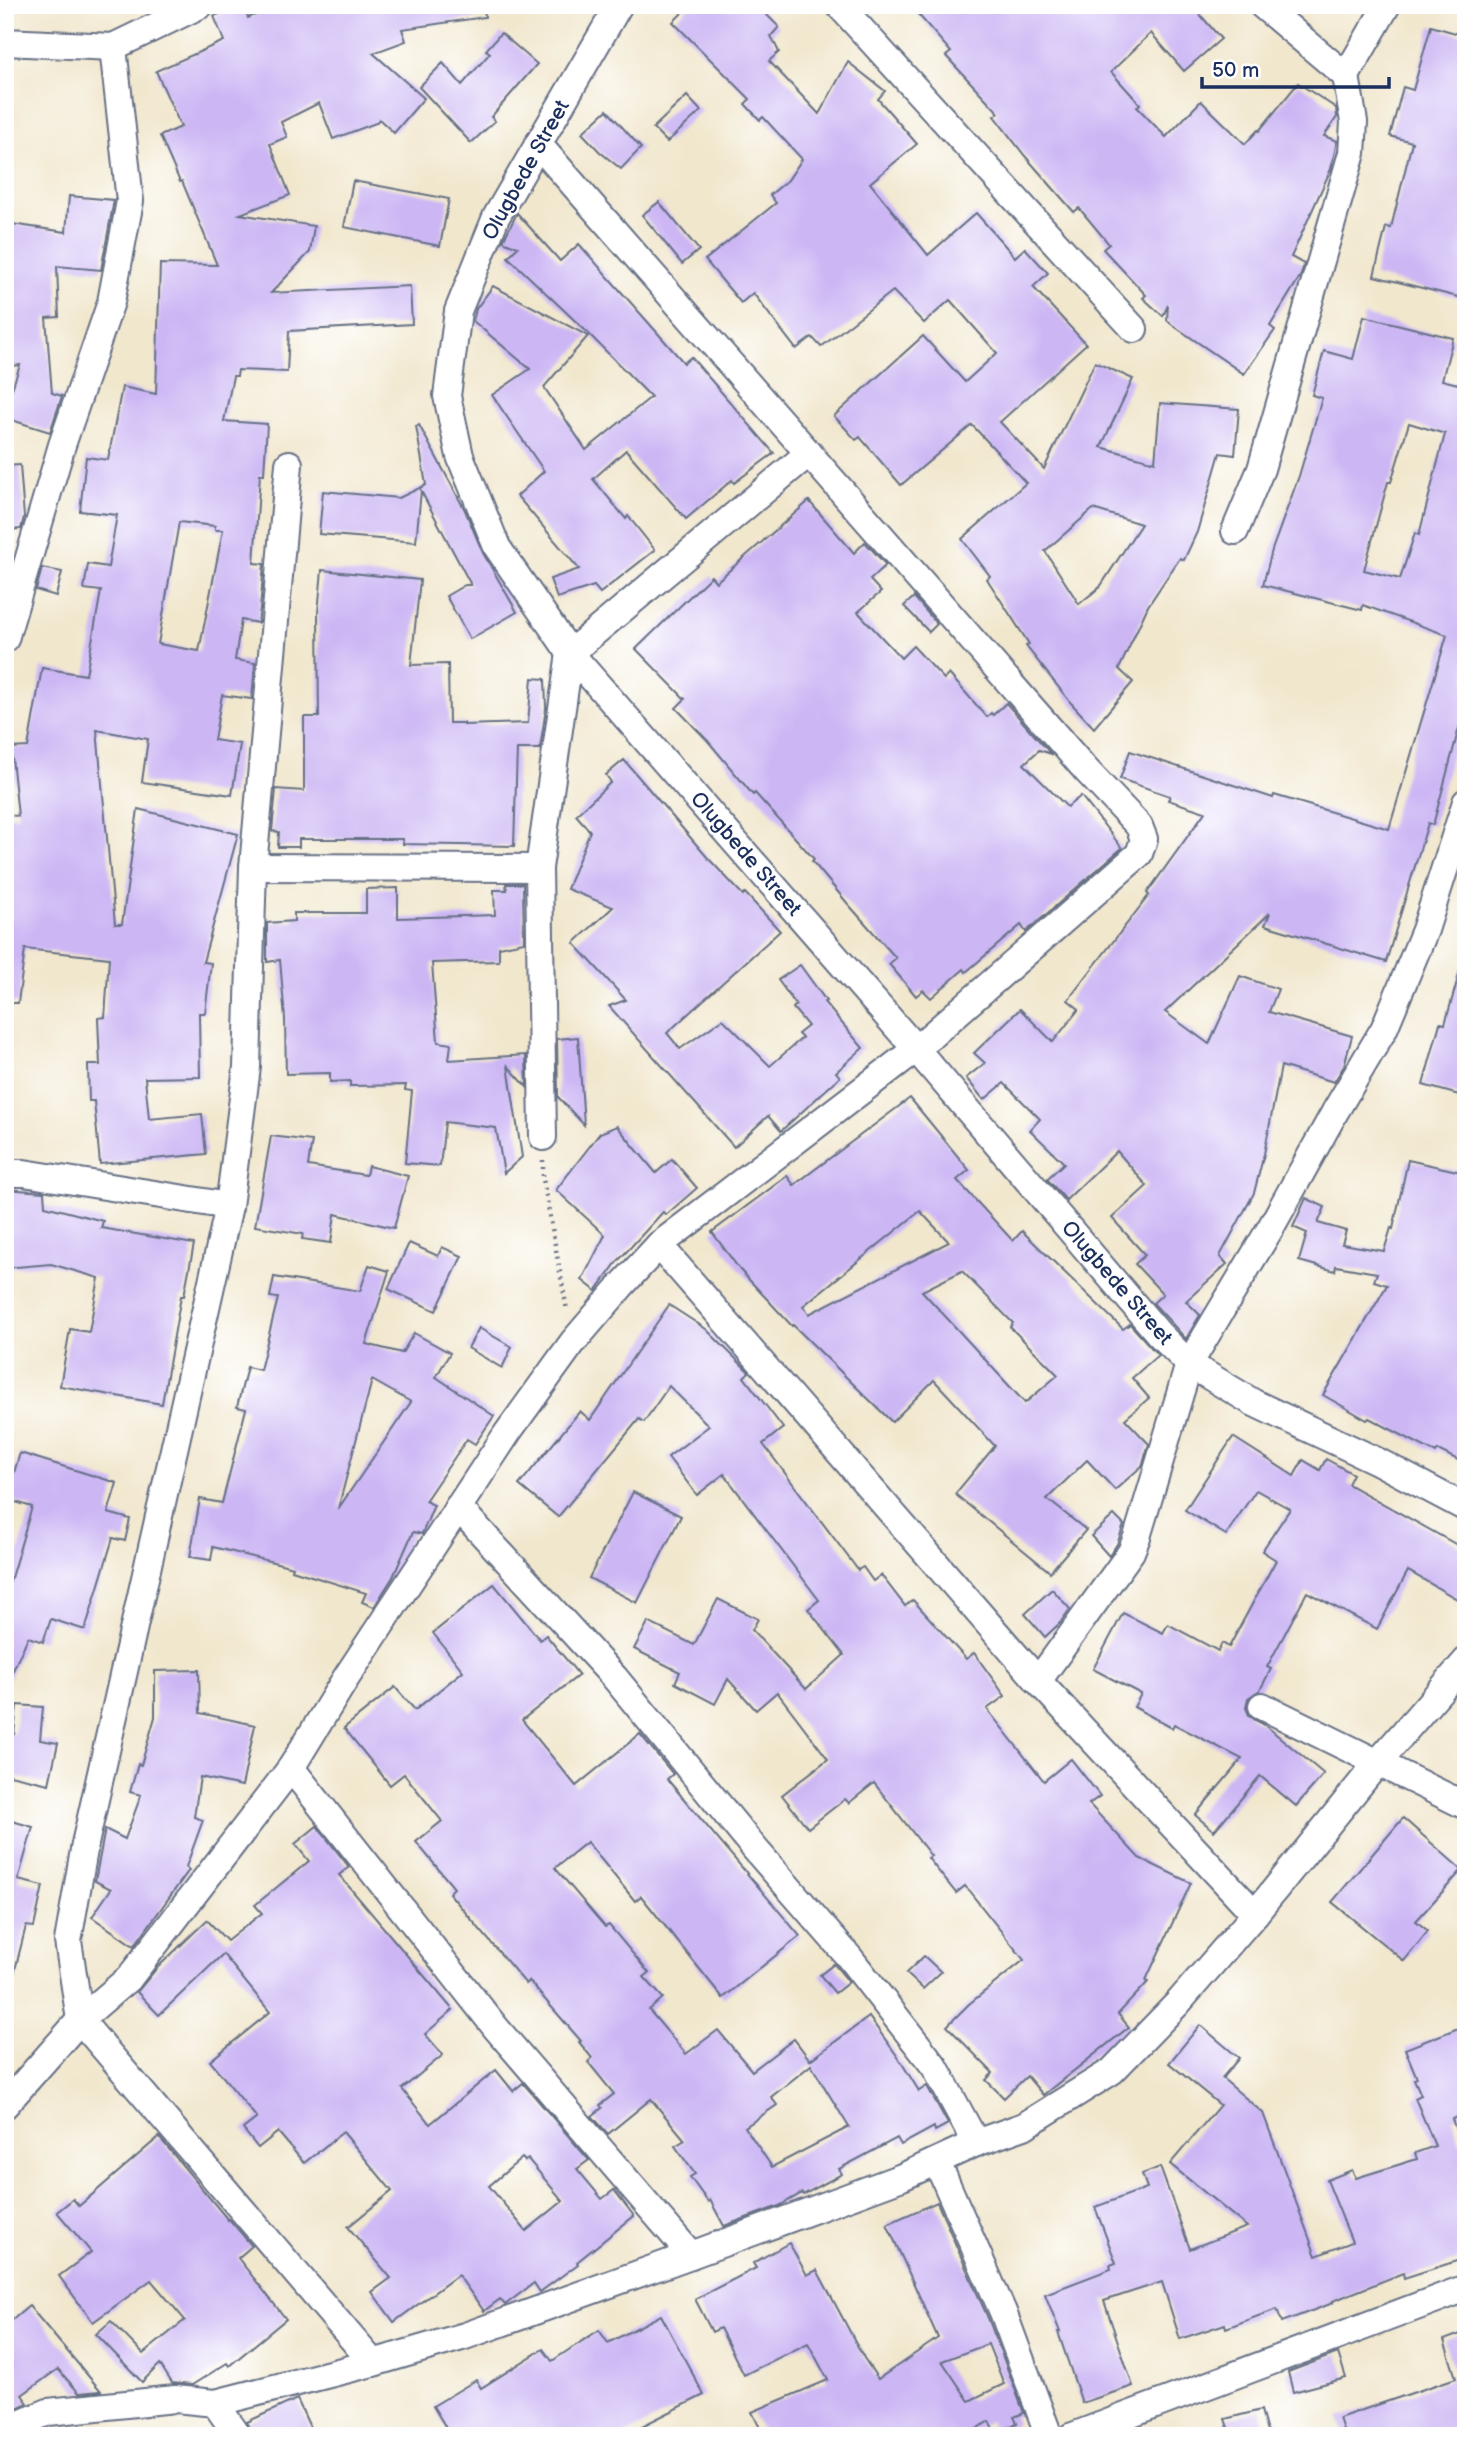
<svg xmlns="http://www.w3.org/2000/svg" width="1471" height="2441" font-family="'Balsamiq Sans',sans-serif">
<style>
.building{fill:#ccb7f4;fill-rule:evenodd}
.lines{fill:none;stroke-linecap:round;stroke-linejoin:round}
.street-casing{stroke:#666f85;stroke-width:30}
.path{stroke:#666f85;stroke-width:4.5;stroke-dasharray:2 5;stroke-linecap:butt}
.street{stroke:#fff;stroke-width:26}
.labels{text-anchor:middle;dominant-baseline:central;stroke-width:5;stroke-linejoin:round;paint-order:stroke}
.street-label{font-size:21px;fill:#1b2f5e;stroke:#fff}
</style>
<rect width="100%" height="100%" fill="#fff"/>
<filter id="ink" filterUnits="userSpaceOnUse"><feTurbulence type="fractalNoise" baseFrequency=".0143" numOctaves="2"/><feDisplacementMap in="SourceGraphic" scale="14" xChannelSelector="R" yChannelSelector="G"/><feConvolveMatrix kernelMatrix="1 2 1 2 8 2 1 2 1" color-interpolation-filters="sRGB"/></filter>
<filter id="wash" filterUnits="userSpaceOnUse"><feTurbulence type="fractalNoise" baseFrequency=".00686" numOctaves="4" result="noise"/><feDisplacementMap in="SourceGraphic" scale="28" xChannelSelector="R" yChannelSelector="G"/><feGaussianBlur stdDeviation="1.57" result="paint"/><feColorMatrix in="noise" values="0 0 0 0 0 0 0 0 0 0 0 0 0 0 0 0 0 1.4 0 .05"/><feComposite in="paint" operator="in"/></filter>
<g filter="url(#wash)">
<rect width="100%" height="100%" fill="#f1e7cd"/>
<g id="blocks">
<g class="building">
<path d="M242 5 248 18 280 5H484L485 17 402 29 406 41 373 53 424 98 394 133 379 119 376 123 333 139 319 103 281 122 287 137 270 144 290 195 240 214 314 226 310 252 271 293 410 286 412 324 289 331 287 372 238 370 237 376H233L224 421 267 424 264 474H260L254 563 264 564 260 609 258 623 241 620 235 660 255 663 252 699 222 695 214 740 240 744 232 795 142 782 148 739 97 730 115 924H122L138 809 238 834 203 962 211 963 205 1013H199L200 1077 145 1078 149 1119 202 1114 206 1154 100 1164 94 1101H89L88 1065H100L98 1018 105 1017 109 958 25 949 18 1003H5V815L18 816 11 748 28 747 42 668 86 675 101 591 84 589 88 564 108 567 117 515 80 511 86 457 108 460 122 387 156 394 160 264 217 265 182 181 180 182 160 136 181 127 156 71 224 41 214 16ZM179 522 215 526V530H223L199 651 158 644Z"/>
<path d="M690 5H757L779 27 771 36 779 52 769 61 819 114 848 62 885 91 878 99 917 144 870 183 928 255 976 213 1015 257 1025 248 1048 273 1033 287 1086 344 1000 422 1044 469 1095 362 1133 379 1101 447 1155 462 1160 403 1239 409 1235 455 1220 453 1197 532 1184 560 1180 558 1148 606 1119 669 1133 682 1094 728 1071 703 1026 646 1029 644 987 579 990 576 962 539 1026 483 972 425 901 485 860 437 856 440 834 416 923 336 965 382 997 353 950 300 924 323 893 291 821 347 812 337 796 349 753 293 741 303 705 260 776 203 770 195 788 180 802 159 763 117 760 120 745 104 750 99 673 22ZM1093 509 1141 524 1100 587 1079 604 1045 551Z"/>
<path d="M910 5H1192L1221 39 1184 71 1151 33 1111 72 1140 104 1137 107 1166 137 1201 101 1245 144 1258 130 1259 131 1298 83 1336 108 1337 117 1324 136 1337 141 1331 169 1291 257 1304 264 1301 275 1270 326 1275 330 1244 374 1171 324 1167 320 1168 305 1163 316 1143 298 1146 295 1103 249 1109 244 1079 208 1074 212 1025 156 994 116 999 113 946 56 951 52Z"/>
<path d="M1431 26 1466 36V299L1374 276 1386 227 1391 228 1412 142 1390 136 1403 87 1413 90Z"/>
<path d="M501 33 537 64 491 117 495 121 471 143 419 87 443 63 462 85 490 53 486 50Z"/>
<path d="M687 96 701 111 667 142 653 128Z"/>
<path d="M607 110 641 148 621 169 600 152 582 133Z"/>
<path d="M353 181 449 199 440 246 344 227Z"/>
<path d="M69 196 114 200 101 270 57 266 59 317 46 318 52 393 62 396 50 432 5 418V410L20 365 5 367V325L13 324 11 286H6L5 223 66 232Z"/>
<path d="M659 202 699 250 682 264 642 215Z"/>
<path d="M517 213 560 261 579 244 684 363 691 357 774 453 734 483 732 480 686 519 626 450 593 479 626 519 628 516 655 550 600 593 594 586 557 598 550 579 579 569 517 496 544 471 492 395 530 369 473 321 476 309 493 286 588 336 544 387 586 450 651 397 589 334 508 257 518 247 503 241Z"/>
<path d="M1364 316 1453 338 1442 380 1458 384 1459 381H1466V702L1433 825 1428 823 1386 962 1265 925 1270 913 1165 1012 1209 1044 1240 976 1278 989 1269 1012 1352 1036 1344 1066 1334 1082 1281 1066 1264 1154 1254 1193 1220 1256 1227 1264 1186 1301 1200 1315 1186 1339 1153 1303 1163 1294 1135 1264 1145 1255 1112 1218 1147 1186 1117 1151 1066 1200 1047 1179 1064 1163 1030 1130 1040 1119 1004 1083 984 1100 966 1078 985 1063 974 1053 1020 1009 1053 1042 1079 1009 1068 1000 1149 895 1147 893 1205 812 1168 800 1170 796 1120 779 1130 751 1273 798 1274 795 1389 829 1447 635 1363 605 1362 610 1263 585 1272 550 1299 476 1322 398 1312 395 1324 351 1353 359ZM1409 423 1445 434 1419 535 1415 533 1400 579 1364 570 1388 482H1391Z"/>
<path d="M419 425 465 510 483 553 517 612 470 639 446 596 465 585H471L421 491 416 542 319 534 323 491 399 498 426 485 416 426Z"/>
<path d="M20 465 24 517 21 529 5 530V466Z"/>
<path d="M809 501 854 553 865 542 886 565 870 580 881 592 858 612 901 658 913 646 944 679 949 674 987 717 991 713 993 715 1006 703 1051 754 1039 750 1024 764 1067 807 1081 796 1122 848 1026 932 1021 925 966 972 964 969 931 998 923 990 916 996 889 964 896 958 848 904 812 861 814 859 755 793 753 795 708 741 676 708 685 699 636 649 711 576 716 582Z"/>
<path d="M42 568 62 572 56 596 36 590Z"/>
<path d="M322 570 420 580 411 665 448 664 449 723H464V725L528 723 532 678 545 679 546 708 540 749H517L514 846 403 844V839H299V847H278L279 832 272 831 276 789 304 791V717H319L318 613Z"/>
<path d="M914 597 937 624 929 632 904 606Z"/>
<path d="M624 760 707 857 743 895 745 893 780 931 667 1033 680 1049 723 1019 770 1066 802 1038 798 1034 808 1026 793 1008 796 1005 778 980 800 965 826 1001 824 1002 863 1048 836 1072 840 1077 781 1131 768 1116 734 1147 609 1006 626 1000 574 943 613 907 567 889 590 831 576 815 611 782 606 775Z"/>
<path d="M506 884H523L524 942 499 947V961L432 963 438 1042 451 1044 449 1060 526 1055 527 1087 508 1066 522 1157 504 1173 496 1128 445 1122 440 1166 405 1163 412 1091 405 1090 406 1085 350 1086V1081L330 1082V1073L286 1074 285 1019 280 960 267 962V923L294 921V913H366V889L398 888V918L495 915 494 890H507Z"/>
<path d="M1460 971 1466 972V1097L1423 1085 1440 1023 1445 1024Z"/>
<path d="M578 1037 584 1125 558 1097 557 1039Z"/>
<path d="M910 1098 969 1170 957 1180 1013 1241 1022 1231 1123 1329 1130 1324 1158 1355 1132 1378 1149 1398 1125 1419 1149 1444 1142 1466 1115 1490 1087 1460 1047 1499 1086 1530 1050 1572 955 1494 995 1446 934 1380 892 1422 793 1325 792 1326 740 1270 712 1232 787 1176 794 1185ZM920 1211 949 1242 809 1314 803 1306ZM962 1271 1013 1323 1010 1327 1058 1375 1025 1403 922 1291Z"/>
<path d="M617 1126 656 1173 672 1159 697 1188 666 1215 663 1212 617 1262 596 1291 582 1280 605 1235 556 1190 600 1133Z"/>
<path d="M271 1136 312 1141 308 1166 366 1175 368 1166 408 1176 394 1228 335 1214 331 1243 302 1239 303 1234 255 1226Z"/>
<path d="M1408 1160 1466 1173V1464L1438 1450 1436 1453 1369 1418 1367 1420 1323 1395 1387 1285 1374 1281 1377 1273 1336 1266 1335 1271 1299 1261 1307 1233 1293 1227 1306 1198 1325 1207 1318 1223 1346 1231 1342 1244 1384 1251 1391 1228 1393 1229Z"/>
<path d="M5 1189 44 1192 45 1206 103 1221 101 1228 194 1244 184 1296H181L162 1404 60 1386 70 1329 89 1332 99 1278 51 1264 5 1268Z"/>
<path d="M409 1243 438 1256 442 1247 462 1256 436 1311 388 1289Z"/>
<path d="M369 1265 389 1271 366 1344 402 1353 414 1333 450 1353 436 1377 494 1416 475 1444 467 1439 425 1501 434 1505 422 1534 413 1532 393 1577 374 1607 362 1602 366 1593 292 1570 293 1567 213 1547 211 1560 190 1557 200 1499 222 1503 246 1409 237 1407 247 1367 260 1370 278 1298 270 1297 274 1277 360 1291ZM372 1380 411 1402 338 1509Z"/>
<path d="M669 1305 706 1329 749 1372 744 1377 783 1428 763 1444 858 1570 863 1567 873 1581 881 1575 905 1606 913 1600 966 1659 974 1653 1005 1696 987 1709 1044 1781 1071 1759 1100 1796 1089 1804 1139 1858 1191 1883 1146 1980 1148 1982 1118 2014 1129 2027 1043 2095 1027 2076 1004 2098 986 2080 993 2073 947 2026 969 2004 1024 1960 965 1886 956 1893 928 1858 931 1856 874 1783 849 1803 845 1799 808 1828 782 1795 828 1759 777 1692 756 1710 728 1679 715 1704 675 1683 680 1672 634 1649 648 1622 694 1645 718 1599 758 1619 752 1630 806 1689 844 1655 808 1609 819 1600 724 1474 697 1495 668 1457 709 1426 669 1386 644 1422 639 1419 558 1517 519 1485 580 1411 590 1420Z"/>
<path d="M479 1328 512 1347 502 1368 468 1348Z"/>
<path d="M1233 1437 1294 1476 1303 1460 1320 1470 1326 1459 1353 1474 1348 1484 1466 1550V1587L1459 1600 1408 1571 1377 1629 1307 1592 1267 1667 1271 1669 1260 1690 1248 1698 1246 1708 1249 1715 1255 1720 1265 1725 1324 1774 1296 1806 1260 1776 1214 1831 1195 1815 1242 1759 1174 1724 1172 1728 1134 1707 1141 1694 1093 1669 1123 1613 1163 1633 1168 1624 1218 1651 1222 1643 1229 1647 1276 1560 1262 1551 1290 1509 1256 1490 1226 1535 1185 1510Z"/>
<path d="M20 1453 117 1483 108 1513 130 1519 125 1541 113 1538 85 1630 51 1619 43 1642 28 1637 5 1688V1598L32 1507 6 1499Z"/>
<path d="M633 1492 681 1516 637 1603 589 1578Z"/>
<path d="M1114 1515 1124 1525 1117 1544 1109 1556 1091 1536Z"/>
<path d="M494 1584 540 1640 546 1635 579 1675 522 1720 576 1786 640 1734 673 1774 667 1779 800 1936 723 1998 641 1896 635 1901 587 1842 555 1868 605 1927 609 1925 649 1973 644 1977 663 1998 649 2010 686 2054 718 2030 752 2071 794 2039 810 2060 869 2017 898 2057 919 2091 927 2086 948 2124 935 2131 934 2127 901 2145 897 2138 839 2169 842 2174 803 2195 802 2193 779 2206 724 2226 710 2200 708 2202 690 2177 695 2174 675 2146 685 2140 651 2099 608 2134 592 2116 602 2108 600 2105 614 2094 588 2062 592 2058 579 2042 581 2041 529 1981 526 1984 449 1893 454 1888 416 1842 442 1821 404 1774 390 1785 344 1728 395 1687 415 1710 463 1671 433 1633ZM811 2065 849 2127 772 2167 745 2127 777 2105 771 2097Z"/>
<path d="M1052 1589 1070 1609 1060 1623 1045 1637 1025 1614Z"/>
<path d="M199 1670 200 1713 255 1725 242 1786 200 1777 194 1817 203 1820 186 1867 189 1870 134 1946 92 1917 111 1889 95 1881 105 1829 125 1839 141 1795 130 1792 138 1764 141 1765 155 1717V1671Z"/>
<path d="M17 1705 43 1707 40 1740 58 1743 49 1784 5 1774V1732L14 1734Z"/>
<path d="M1403 1818 1462 1870 1416 1921 1428 1931 1404 1961 1332 1902Z"/>
<path d="M5 1819 33 1827 18 1880 43 1886 34 1927 26 1926 13 1978 5 1977Z"/>
<path d="M317 1826 349 1867 339 1875 453 2010 425 2034 443 2055 402 2089 430 2124 496 2070 513 2091 523 2083 589 2160 577 2169 602 2199 614 2190 634 2216 577 2262 578 2264 540 2292 534 2283 505 2305 500 2299 484 2311 458 2275 394 2322 372 2292 391 2278 348 2227 392 2191 343 2132 304 2163 278 2132 258 2148 243 2129 257 2118 210 2061 270 2012 223 1954 159 2015 137 1992 156 1969 207 1920 227 1941 262 1913 255 1905 309 1861 295 1844ZM522 2158 525 2161 528 2159 563 2201 526 2231 489 2186Z"/>
<path d="M924 1956 941 1972 923 1989 906 1973Z"/>
<path d="M834 1964 849 1982 835 1993 820 1975Z"/>
<path d="M1200 2025 1239 2058 1222 2078 1263 2113 1316 2256 1352 2242 1327 2180 1352 2170 1356 2178 1417 2159 1415 2153 1435 2146 1415 2098 1421 2095 1414 2079 1417 2078 1405 2049 1466 2025V2113L1452 2119 1466 2158V2258L1404 2278 1403 2273 1333 2301V2303L1282 2322 1277 2309 1226 2328 1225 2324 1180 2339 1162 2282 1104 2301 1133 2386 1082 2403 1058 2332H1060L1045 2294 1111 2269 1110 2265 1116 2263 1095 2207 1147 2188 1142 2174 1160 2167 1190 2249 1247 2227 1170 2164 1220 2105 1169 2063Z"/>
<path d="M159 2137 228 2220 229 2219 252 2246 238 2258 286 2319 229 2366 227 2363 192 2385 172 2383 160 2364 142 2382 96 2334 111 2321 143 2354 185 2320 151 2280 93 2322 59 2276 91 2252 57 2212 73 2199 79 2206Z"/>
<path d="M937 2202 988 2318 1024 2413 1014 2417 1017 2423 996 2434 989 2421 967 2436H764L752 2412 828 2380 808 2343 744 2375 720 2328 712 2332 695 2299 756 2268 753 2263 789 2243 807 2275 817 2270 864 2358 878 2379 938 2338 887 2224ZM988 2344 1004 2384 969 2401 942 2361Z"/>
<path d="M29 2306 101 2391 79 2393 58 2369 22 2395 28 2403 5 2413V2326Z"/>
<path d="M661 2315 704 2395 622 2436H451L433 2406 476 2380 481 2388 543 2349 552 2361 599 2330 608 2343Z"/>
<path d="M1466 2332V2427L1442 2436H1345L1339 2418 1456 2378 1444 2340Z"/>
<path d="M1338 2353 1346 2378 1293 2392 1288 2372Z"/>
<path d="M297 2399 314 2436H254L247 2422Z"/>
<path d="M1261 2410 1268 2436H1231L1225 2419Z"/>
</g>
</g>
</g>
<g filter="url(#ink)">
<use href="#blocks" fill-opacity="0" stroke="#666f85" stroke-width="2"/>
<g class="lines">
<defs>
<g id="street">
<path d="M619 5 496 217 458 311 447 396 460 456 497 547 570 653 916 1049 1159 1334 1189 1364 1254 1403 1377 1461 1466 1508"/>
<path d="M839 5 1134 329"/>
<path d="M1262 5 1346 76"/>
<path d="M5 42 113 47 200 5"/>
<path d="M289 464 253 867 247 1067 229 1206 85 1844 68 1941 80 2020 373 2363"/>
<path d="M1235 531 1261 469 1352 153 1354 122 1346 76 1387 5"/>
<path d="M5 639 62 445 111 302 130 201 113 47"/>
<path d="M253 867 539 868"/>
<path d="M543 1137 539 868 570 653 809 453"/>
<path d="M5 1173H24L229 1206"/>
<path d="M659 1245 1038 1681 1255 1914"/>
<path d="M458 1507 615 1678 755 1849 849 1957 935 2067 976 2143"/>
<path d="M1038 1681 1131 1552 1137 1537 1189 1364 1270 1229 1336 1110 1384 1029 1425 930 1466 802"/>
<path d="M1262 1706 1466 1806"/>
<path d="M291 1768 496 2028 691 2255"/>
<path d="M5 2105 80 2020 130 1977 291 1768 346 1678 508 1432 573 1342 621 1286 659 1245 916 1049 1139 854 1144 839 1139 826 1086 770 538 144"/>
<path d="M937 2162 1003 2312 1049 2436"/>
<path d="M215 2403 238 2436"/>
<path d="M5 2430 48 2412 175 2399 215 2403 373 2363 465 2336 691 2255 902 2177 976 2143 1024 2126 1112 2071 1178 2003 1255 1914 1379 1761 1466 1661"/>
<path d="M1073 2436 1466 2288"/>
</g>
</defs>
<use href="#street" class="street-casing"/>
<path class="path" d="M543 1160V1179L567 1310"/>
<use href="#street" class="street"/>
</g>
</g>
<g class="labels">
<g class="street-label">
<text transform="translate(526 170) rotate(-61)">Olugbede Street</text>
<text transform="translate(746 854) rotate(49)">Olugbede Street</text>
<text transform="translate(1117 1283) rotate(49)">Olugbede Street</text>
</g>
</g>
<rect width="1471" height="2441" fill="none" stroke="#fff" stroke-width="28"/>
<path d="M1202 77v10h187v-10" fill="none" stroke="#1b2f5e" stroke-width="3.5"/>
<text x="1212" y="77" font-size="21" fill="#1b2f5e" stroke="#ffffff" stroke-width="5" paint-order="stroke">50 m</text>
</svg>
